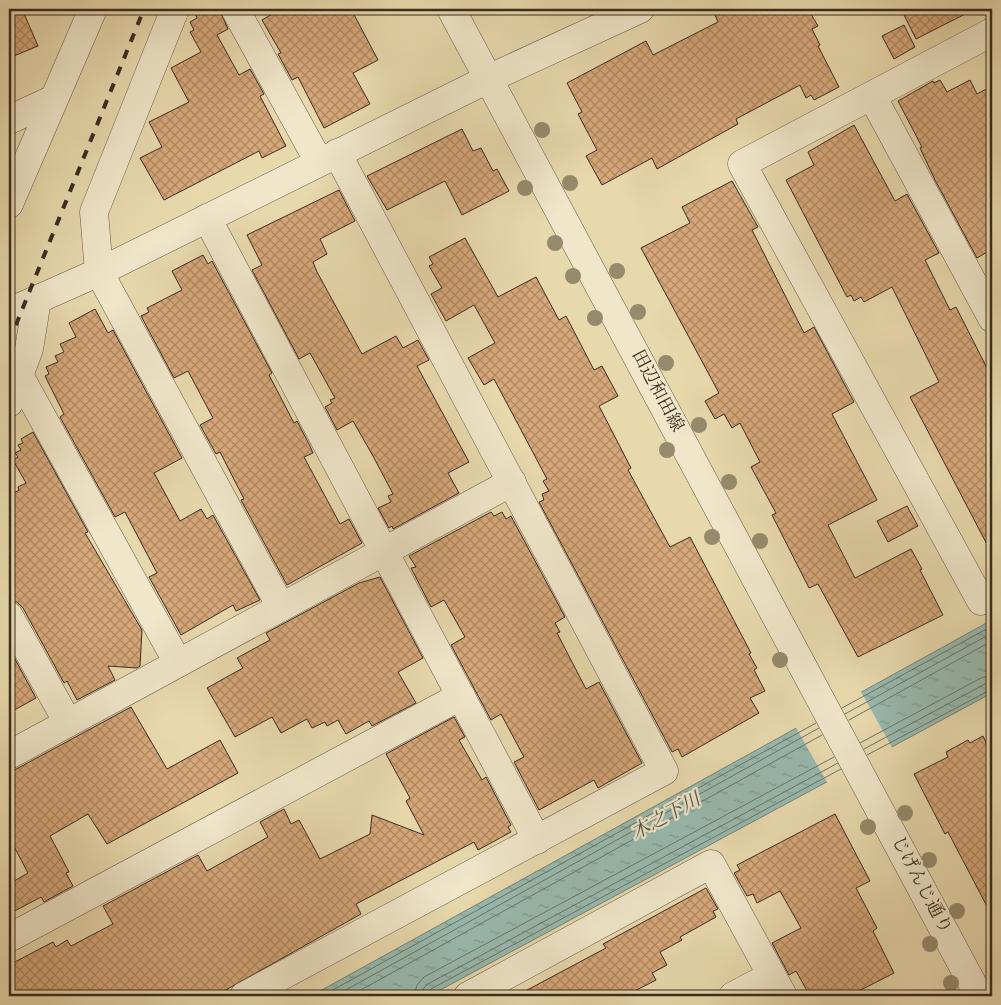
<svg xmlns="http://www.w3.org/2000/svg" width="1001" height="1005" font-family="Vollkorn,'Noto Serif JP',serif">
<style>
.water{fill:url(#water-ripples);stroke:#728277}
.pier{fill:#e8d9ad}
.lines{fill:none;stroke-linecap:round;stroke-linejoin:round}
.shore{stroke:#687469;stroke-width:1}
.building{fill:url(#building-cross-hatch);stroke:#392d23}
.minor-casing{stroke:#655846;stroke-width:29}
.tertiary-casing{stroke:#655846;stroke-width:29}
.minor{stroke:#f0e6ca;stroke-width:28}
.tertiary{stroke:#f0e6ca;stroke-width:28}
.rail{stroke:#392d23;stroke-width:4;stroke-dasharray:9 9;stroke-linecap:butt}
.tree{fill:#968a6c}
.labels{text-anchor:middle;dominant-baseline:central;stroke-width:4.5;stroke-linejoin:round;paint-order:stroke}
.street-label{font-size:18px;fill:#392d23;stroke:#f0e6ca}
.water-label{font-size:19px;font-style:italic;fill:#515046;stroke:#f0e6ca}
</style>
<defs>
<pattern id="water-ripples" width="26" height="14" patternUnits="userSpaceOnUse" patternTransform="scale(1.25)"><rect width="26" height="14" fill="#98baaf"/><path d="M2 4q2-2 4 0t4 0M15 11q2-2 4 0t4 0" fill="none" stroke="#7d988e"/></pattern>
<pattern id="building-cross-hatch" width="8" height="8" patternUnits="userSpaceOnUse" patternTransform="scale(1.25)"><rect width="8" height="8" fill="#d6a779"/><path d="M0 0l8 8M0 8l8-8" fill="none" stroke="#af8863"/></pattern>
</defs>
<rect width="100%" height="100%" fill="#e8d9ad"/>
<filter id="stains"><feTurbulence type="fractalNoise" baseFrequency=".004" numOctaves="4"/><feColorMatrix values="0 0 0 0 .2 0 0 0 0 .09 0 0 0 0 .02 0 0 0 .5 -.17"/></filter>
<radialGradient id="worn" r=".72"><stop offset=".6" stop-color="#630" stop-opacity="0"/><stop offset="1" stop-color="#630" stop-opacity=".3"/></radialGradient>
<path class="water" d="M992 620V693L429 996H311Z"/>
<path class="pier" d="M860 690 893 749 828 784 795 726Z"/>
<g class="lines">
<g class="shore">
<path d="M842 708 992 626"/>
<path d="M845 714 992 633"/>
<path d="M849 720 992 641"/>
<path d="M860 743 981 678 992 675"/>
<path d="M864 749 985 684 992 683"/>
<path d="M867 755 992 689"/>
<path d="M322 996 816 723"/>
<path d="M335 996 819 728"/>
<path d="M350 996 822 735"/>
<path d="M414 996 417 985 424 977 834 757"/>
<path d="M421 996 423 989 428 984 838 763"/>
<path d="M428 996 431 989 841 769"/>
</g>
</g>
<g class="building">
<path d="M9 9H22L38 46 9 58Z"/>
<path d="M193 9H219L228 29 217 35 239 75 250 69 264 94 260 96 286 146 262 158 259 151 164 200 140 158 162 147 149 122 189 102 171 68 201 52 190 32 194 30 190 22 197 18Z"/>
<path d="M281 9H351L378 60 353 73 370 104 324 128 298 77 292 80 278 54 281 53 262 20Z"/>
<path d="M727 9H808L818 26 812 29 820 45 818 46 839 87 814 100 811 95 806 98 800 85 736 119 738 124 657 169 652 158 602 185 586 156 597 150 578 114 582 112 567 83 646 41 653 55 718 22 715 15Z"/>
<path d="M901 9H975L916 39Z"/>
<path d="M904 25 915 47 894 59 882 36Z"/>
<path d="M940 80 947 92 970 80 977 94 992 86V249L977 258 935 180 920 148 922 147 898 101 933 81 934 83Z"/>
<path d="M854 125 895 201 907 194 939 253 925 260 950 310 956 307 992 378V554L910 397 939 382 892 287 864 302 861 297 854 301 851 295 847 297 786 180 814 165 808 152Z"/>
<path d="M462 129 473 151 481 148 493 171 497 169 509 191 462 215 445 181 387 210 367 176Z"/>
<path d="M732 181 758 227 752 230 804 333 814 327 854 402 832 414 877 500 828 525 855 578 911 549 922 569 920 570 943 615 858 657 818 584 809 588 772 515 776 513 751 467 760 462 740 423 732 428 724 414 715 419 705 401 719 393 641 248 690 223 682 207Z"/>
<path d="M339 190 355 221 320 239 327 254 313 262 317 272 362 354 396 336 403 348 418 340 429 360 417 366 469 462 448 473 459 493 393 529 392 526 389 528 378 508 391 502 388 496 393 494 373 456 353 421 337 430 325 407 332 403 330 400 335 398 310 353 299 359 252 270 262 265 247 235Z"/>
<path d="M465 238 498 297 536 277 559 320 566 316 594 370 602 366 618 396 599 406 631 468 628 470 670 547 690 537 751 653 749 654 757 668 754 670 765 691 750 698 759 713 682 757 678 749 672 752 539 502 544 500 542 494 549 491 543 481 547 479 520 428 494 379 484 385 468 358 495 343 474 305 446 321 431 294 442 288 429 266 433 264 429 257Z"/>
<path d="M203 255 208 264 212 261 272 373 269 375 294 423 297 421 309 444 313 453 304 457 340 524 349 519 362 543 287 585 241 500 244 499 220 452 216 454 200 425 213 418 188 371 174 378 141 316 149 312 147 308 182 290 172 271Z"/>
<path d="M95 309 108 333 113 330 182 458 154 473 180 521 201 509 207 519 213 515 260 600 236 611 233 605 181 635 149 577 157 573 125 512 115 517 60 417 64 414 45 376 49 374 46 367 58 362 55 356 64 352 60 344 76 337 69 323Z"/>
<path d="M33 432 88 532 85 533 142 630 140 666 137 668 108 666 115 680 77 700 67 681 64 683 23 608 17 602 9 600V496L19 490 18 487 26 483 13 460 18 457 15 453 21 450 18 445 23 443 21 439Z"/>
<path d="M907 506 918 526 888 542 877 521Z"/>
<path d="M491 512 494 516 502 512 506 519 511 516 565 617 555 623 560 632 557 633 586 689 599 682 642 763 598 788 594 780 539 810 514 762 524 757 501 714 491 720 451 645 465 637 444 600 431 607 411 568 416 567 409 556Z"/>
<path d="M380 577 423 658 398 672 416 703 372 726 369 721 346 734 338 720 327 726 325 722 312 728 307 719 281 733 272 717 235 737 207 688 243 668 237 658 270 640 266 633 359 583Z"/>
<path d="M9 648 36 698 9 713Z"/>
<path d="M131 707 167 769 220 740 238 773 107 844 88 814 50 836 69 872 66 873 73 886 44 902 41 897 9 914V884L28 873 9 837V773Z"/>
<path d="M454 717 465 737 459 740 482 780 486 777 511 825 508 827 511 832 478 850 474 842 356 904 361 914 215 996H9V965L53 942 56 947 67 940 71 946 113 924 103 906 198 855 207 871 268 837 260 822 284 809 291 824 299 820 320 859 370 834 372 815 424 835 406 801 410 798 386 754Z"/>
<path d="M983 736 992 756V916L948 832 945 834 914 774 948 757 946 752 968 740 970 743Z"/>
<path d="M835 814 870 881 856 888 877 928 873 931 894 973 849 996H810L796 971 789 975 772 943 801 928 780 891 757 903 753 894 747 896 734 873 740 870 737 865Z"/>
<path d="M706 888 718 909 713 911 716 917 680 937 682 940 660 952 667 965 652 973 656 980 625 996H516L606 948 603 944Z"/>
</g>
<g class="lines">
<defs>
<g id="minor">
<path d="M175 9 94 212 99 272 281 607"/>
<path d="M235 9 319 162"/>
<path d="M992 32 742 164 981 601 992 595"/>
<path d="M872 96 992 318"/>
<path d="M9 120 54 99"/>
<path d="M207 218 537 840"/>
<path d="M20 377 178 663"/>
<path d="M9 403 29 349 37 300"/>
<path d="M9 616 68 723"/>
<path d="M9 755 512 482"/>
<path d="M9 938 461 696"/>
<path d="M244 996 664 771 337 153"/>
<path d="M468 996 711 864 783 996"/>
<path d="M733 996 771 976"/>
</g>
<g id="tertiary">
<path d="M451 9 979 996"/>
<path d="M9 204 93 9"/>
<path d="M9 312 99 272 488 79 640 9"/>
</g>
</defs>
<use href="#minor" class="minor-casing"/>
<use href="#tertiary" class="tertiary-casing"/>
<use href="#minor" class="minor"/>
<use href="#tertiary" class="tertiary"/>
<path class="rail" d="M9 342 144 9"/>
</g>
<g class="tree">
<circle cx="542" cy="130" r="8"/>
<circle cx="570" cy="183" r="8"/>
<circle cx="525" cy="188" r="8"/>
<circle cx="555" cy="243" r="8"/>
<circle cx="617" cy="271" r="8"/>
<circle cx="573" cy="276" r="8"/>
<circle cx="638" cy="312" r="8"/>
<circle cx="595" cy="318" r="8"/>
<circle cx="666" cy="363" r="8"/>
<circle cx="699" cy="425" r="8"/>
<circle cx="667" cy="450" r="8"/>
<circle cx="729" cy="482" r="8"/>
<circle cx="712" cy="537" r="8"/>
<circle cx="760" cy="541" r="8"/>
<circle cx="780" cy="660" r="8"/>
<circle cx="905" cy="813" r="8"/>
<circle cx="868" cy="827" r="8"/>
<circle cx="929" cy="860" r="8"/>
<circle cx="957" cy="911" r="8"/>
<circle cx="930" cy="944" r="8"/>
<circle cx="951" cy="983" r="8"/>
</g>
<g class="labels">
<g class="street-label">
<text transform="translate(657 391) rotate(62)">田辺和田線</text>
<text transform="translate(921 885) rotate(62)">じげんじ通り</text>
</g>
<g class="water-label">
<text transform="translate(666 817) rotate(-29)">木之下川</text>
</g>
</g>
<rect width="1001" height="1005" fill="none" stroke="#e8d9ad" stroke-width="30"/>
<rect x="10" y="10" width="981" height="985" fill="none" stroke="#392d23" stroke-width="2.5"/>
<rect x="15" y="15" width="971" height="975" fill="none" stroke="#392d23"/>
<rect width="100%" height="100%" filter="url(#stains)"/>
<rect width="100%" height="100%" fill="url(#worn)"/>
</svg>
